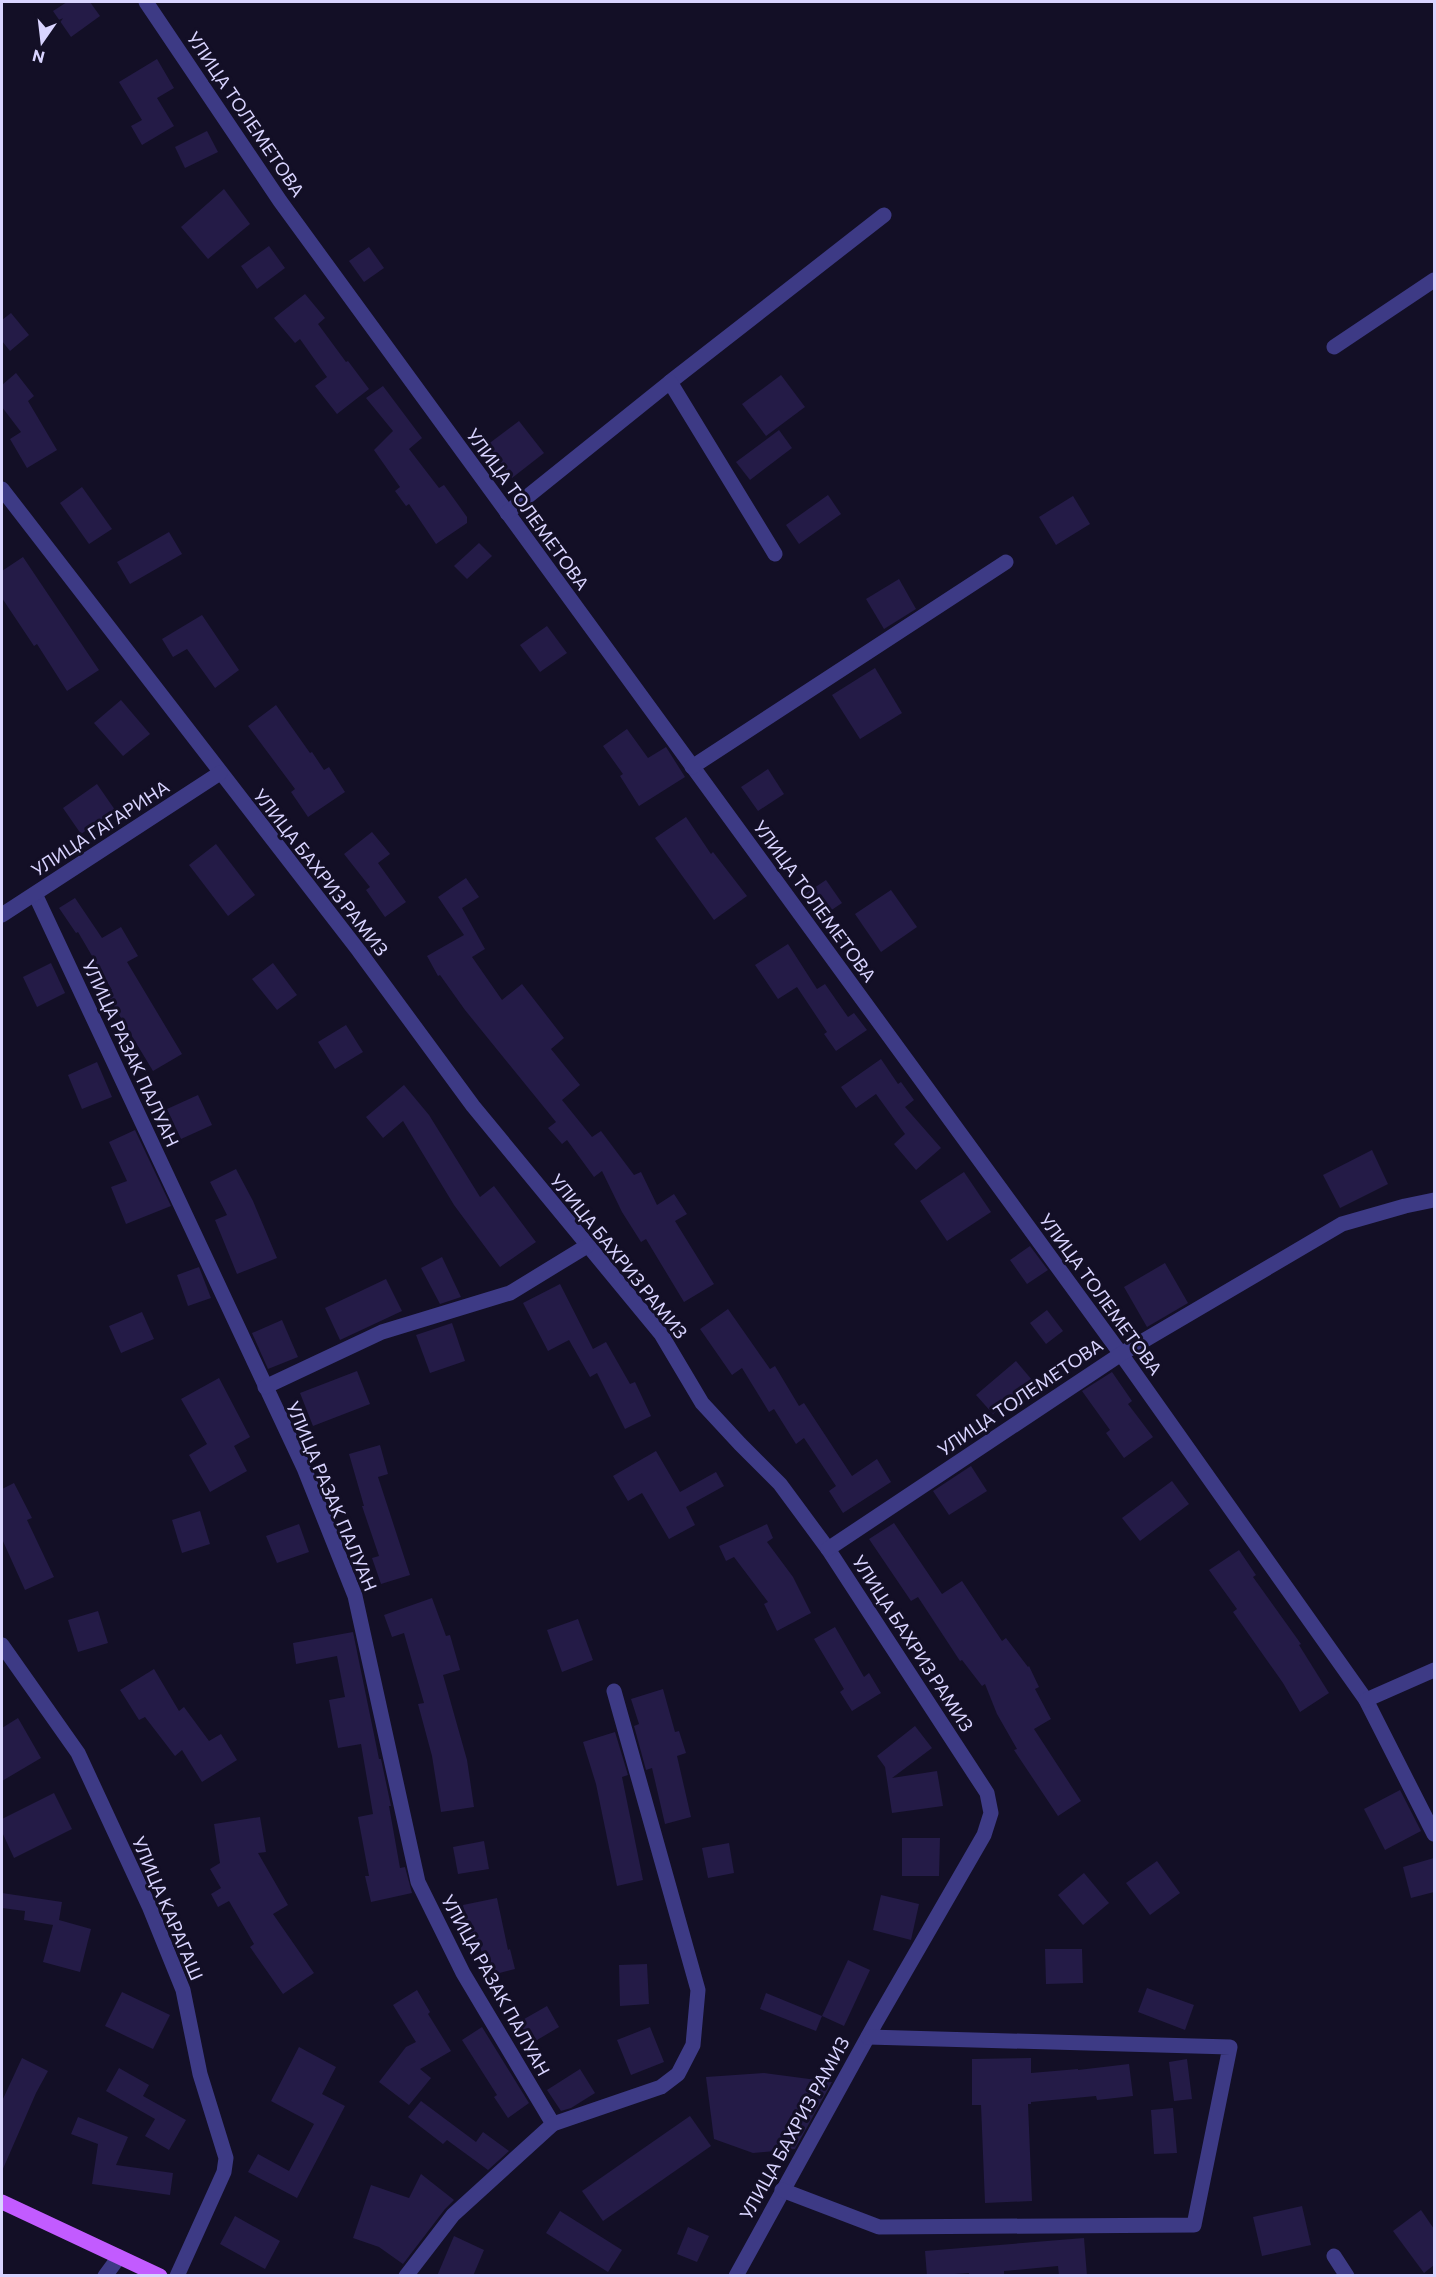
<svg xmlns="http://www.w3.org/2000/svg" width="1436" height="2277" font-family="Commissioner,sans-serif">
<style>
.building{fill:#241b47}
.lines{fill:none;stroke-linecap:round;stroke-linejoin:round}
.minor{stroke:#3d3a85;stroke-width:15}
.major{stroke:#c25bff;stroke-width:15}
.labels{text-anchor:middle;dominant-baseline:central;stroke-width:6;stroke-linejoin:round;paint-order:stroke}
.street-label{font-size:18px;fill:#d9d4ff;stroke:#130f26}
</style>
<rect width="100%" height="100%" fill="#130f26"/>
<g class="building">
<path d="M67 2H90L100 16 71 37 53 11Z"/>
<path d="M157 59 174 88 157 98 174 126 142 145 131 126 142 120 119 82Z"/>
<path d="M207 131 218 152 185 168 175 147Z"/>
<path d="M224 189 250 224 208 259 181 227Z"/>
<path d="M269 246 285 268 257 289 241 266Z"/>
<path d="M369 247 384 268 364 282 349 261Z"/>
<path d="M305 294 325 318 318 324 346 362 348 361 369 389 337 414 315 386 327 377 300 339 295 343 274 318Z"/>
<path d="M11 313 29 335 10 351 2 341V320Z"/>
<path d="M16 373 34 396 28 401 57 450 27 468 10 439 21 432 2 407V385Z"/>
<path d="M781 375 805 407 766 436 742 404Z"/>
<path d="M383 386 422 438 409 449 439 488 444 485 467 517V523L436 544 409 504 406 506 395 491 400 487 374 450 393 431 366 398Z"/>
<path d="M519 421 544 453 512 478 487 445Z"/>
<path d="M779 430 792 448 750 480 736 462Z"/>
<path d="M82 487 112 529 89 544 60 503Z"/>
<path d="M828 495 841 514 799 544 786 525Z"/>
<path d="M1073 496 1090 524 1056 545 1039 517Z"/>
<path d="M169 532 182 554 130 584 117 562Z"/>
<path d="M479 543 492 556 467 579 454 566Z"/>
<path d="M23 557 99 670 67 691 37 644 34 646 2 598V571Z"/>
<path d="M899 579 916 609 884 629 866 599Z"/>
<path d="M202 615 239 670 215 688 187 649 173 657 162 639Z"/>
<path d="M547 626 567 653 540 672 520 645Z"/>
<path d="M875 668 902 713 860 739 832 695Z"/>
<path d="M121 700 150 734 123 756 94 723Z"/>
<path d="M276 705 310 753 312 752 324 770 329 767 345 792 308 817 291 792 295 789 248 726Z"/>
<path d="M627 729 648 758 666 747 685 777 639 806 620 776 623 774 603 746Z"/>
<path d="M768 769 784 794 758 811 741 787Z"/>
<path d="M97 784 115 810 81 834 63 808Z"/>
<path d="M686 817 711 854 713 852 747 896 714 920 655 838Z"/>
<path d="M372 832 390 854 378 863 406 902 385 917 366 890 370 887 344 854Z"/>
<path d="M216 844 255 895 228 916 189 865Z"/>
<path d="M466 878 479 897 462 908 485 949 472 957 502 1000 522 984 564 1038 551 1049 580 1085 562 1100 592 1137 601 1131 634 1175 641 1172 657 1205 674 1194 687 1214 675 1221 714 1284 684 1302 646 1239 641 1242 622 1212 602 1171 594 1177 567 1140 562 1144 548 1128 556 1122 465 1010 440 975 438 976 427 956 464 935 438 897Z"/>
<path d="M826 880 842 903 821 917 805 894Z"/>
<path d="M891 890 917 927 881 952 855 914Z"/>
<path d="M75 898 102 938 121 927 138 956 127 962 182 1054 153 1071 106 993 112 990 78 932 76 933 59 908Z"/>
<path d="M788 944 817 989 825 984 848 1017 854 1013 867 1030 836 1051 824 1034 827 1032 797 987 778 999 755 965Z"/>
<path d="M51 963 65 993 37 1007 23 977Z"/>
<path d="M273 963 297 995 277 1010 252 979Z"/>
<path d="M346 1025 363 1052 335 1069 318 1042Z"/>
<path d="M881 1059 898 1084 901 1082 914 1100 905 1107 941 1148 916 1170 894 1144 905 1134 876 1094 856 1108 841 1087Z"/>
<path d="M97 1062 112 1097 82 1109 68 1075Z"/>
<path d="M404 1085 429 1115 480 1197 494 1186 536 1242 500 1267 454 1205 403 1121 383 1138 366 1117Z"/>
<path d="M198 1095 212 1125 181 1139 167 1109Z"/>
<path d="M135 1130 171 1206 126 1224 111 1187 127 1181 109 1142Z"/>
<path d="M1372 1150 1388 1184 1340 1208 1323 1175Z"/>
<path d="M236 1169 253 1201 277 1258 237 1274 215 1220 227 1215 210 1182Z"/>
<path d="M964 1172 991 1212 947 1241 920 1201Z"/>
<path d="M1030 1246 1048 1270 1027 1284 1010 1260Z"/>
<path d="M442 1257 461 1297 440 1304 421 1268Z"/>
<path d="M1165 1263 1188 1303 1147 1327 1124 1287Z"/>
<path d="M199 1267 211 1298 188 1306 177 1275Z"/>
<path d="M386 1279 402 1311 340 1340 325 1308Z"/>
<path d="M560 1284 593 1349 606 1342 630 1384 635 1382 651 1416 625 1429 597 1373 590 1377 569 1340 548 1351 523 1303Z"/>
<path d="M728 1309 770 1369 775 1366 799 1406 804 1403 852 1476 877 1459 891 1482 843 1513 829 1491 836 1486 804 1438 796 1444 774 1409 769 1412 742 1368 732 1375 700 1329Z"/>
<path d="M1047 1310 1063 1331 1046 1344 1030 1323Z"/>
<path d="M142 1312 154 1339 121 1353 109 1326Z"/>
<path d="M282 1320 298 1357 268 1369 252 1333Z"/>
<path d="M452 1323 465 1361 430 1373 416 1335Z"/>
<path d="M1016 1361 1032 1380 993 1414 976 1395Z"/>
<path d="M357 1371 370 1404 313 1426 300 1393Z"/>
<path d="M1112 1372 1132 1401 1128 1404 1153 1437 1124 1458 1106 1433 1110 1430 1082 1391Z"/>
<path d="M219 1378 250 1437 234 1446 247 1471 210 1492 189 1455 207 1444 181 1399Z"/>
<path d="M380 1445 388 1474 378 1477 410 1575 381 1584 372 1558 379 1556 362 1506H364L349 1454Z"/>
<path d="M656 1451 680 1492 716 1472 724 1486 686 1507 695 1525 669 1539 642 1493 628 1501 613 1476Z"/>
<path d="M971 1466 987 1491 949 1515 933 1491Z"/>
<path d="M1172 1481 1189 1504 1140 1541 1122 1518Z"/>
<path d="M14 1483 32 1518 27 1520 54 1577 25 1590 2 1539V1489Z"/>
<path d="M200 1511 210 1544 182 1553 172 1520Z"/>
<path d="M894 1523 942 1594 962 1581 1002 1641 1006 1638 1028 1667 1029 1666 1039 1687 1035 1689 1051 1719 1034 1729 1081 1801 1058 1816 1014 1750 1017 1749 997 1714 985 1684 982 1686 962 1660 960 1661 918 1597 911 1601 869 1539Z"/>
<path d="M299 1524 309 1552 277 1563 266 1536Z"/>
<path d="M767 1524 773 1538 767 1542 793 1577 811 1613 777 1631 764 1604 768 1602 734 1557 726 1561 719 1546Z"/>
<path d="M1239 1550 1256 1575 1253 1577 1301 1644 1299 1645 1329 1693 1300 1712 1283 1683 1233 1612 1237 1609 1209 1570Z"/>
<path d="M432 1598 446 1636 450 1635 460 1670 443 1675 467 1760 474 1807 441 1812 432 1756 418 1704 424 1703 404 1633 392 1637 384 1615Z"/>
<path d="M98 1611 108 1643 78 1652 68 1620Z"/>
<path d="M578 1619 593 1660 562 1672 547 1630Z"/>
<path d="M835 1627 864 1677 869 1673 881 1693 852 1711 840 1692 844 1689 814 1639Z"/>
<path d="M353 1632 379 1759H381L391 1806H389L400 1868 405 1867 412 1893 371 1902 365 1876H369L358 1817 373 1814 361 1744 338 1748 329 1700 345 1697 337 1656 296 1664 293 1643Z"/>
<path d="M154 1669 179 1711 184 1707 209 1741 221 1734 237 1760 202 1782 182 1750 175 1756 145 1717 139 1720 120 1690Z"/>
<path d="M663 1689 675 1732 679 1731 686 1753 677 1756 691 1817 665 1824 652 1768 646 1770 634 1726 639 1724 631 1699Z"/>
<path d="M18 1718 41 1758 2 1781V1728Z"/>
<path d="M915 1726 932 1748 892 1778 937 1771 943 1806 892 1813 885 1767 877 1756Z"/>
<path d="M615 1732 628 1775 622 1777 643 1880 617 1886 596 1784 583 1742Z"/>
<path d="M1400 1790 1421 1831 1385 1850 1364 1809Z"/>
<path d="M54 1793 72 1829 14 1858 2 1832V1819Z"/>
<path d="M260 1817 266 1852 258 1853 288 1905 273 1914 314 1973 283 1994 250 1947 254 1944 229 1901 218 1907 211 1894 221 1888 210 1869 220 1863 214 1824Z"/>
<path d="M902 1838H940L939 1876H902Z"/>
<path d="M484 1841 489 1869 458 1874 453 1847Z"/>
<path d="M729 1843 734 1873 708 1878 702 1848Z"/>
<path d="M1434 1858V1892L1411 1898 1403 1867Z"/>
<path d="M1157 1861 1180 1893 1150 1915 1126 1883Z"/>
<path d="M1084 1873 1109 1903 1083 1925 1058 1895Z"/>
<path d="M2 1893 62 1902 59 1920 91 1929 80 1972 43 1962 53 1925 24 1920 25 1911 2 1908Z"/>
<path d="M881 1895 919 1904 911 1940 873 1930Z"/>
<path d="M497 1898 508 1950 510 1949 515 1969 488 1976 480 1946 471 1948 463 1905Z"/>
<path d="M1045 1949H1082L1083 1983 1046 1984Z"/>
<path d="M848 1960 870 1970 844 2026 822 2016Z"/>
<path d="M647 1964 649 2004 620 2006 619 1965Z"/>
<path d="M1147 1988 1194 2005 1185 2030 1138 2012Z"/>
<path d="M417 1990 430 2012 428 2014 451 2051 420 2069 431 2078 409 2105 379 2082 406 2047 416 2042 393 2005Z"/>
<path d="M122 1992 170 2015 153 2049 105 2026Z"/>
<path d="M766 1993 822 2016 816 2031 760 2009Z"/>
<path d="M547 2006 559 2027 532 2043 519 2022Z"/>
<path d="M482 2027 529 2103 508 2118 494 2097 497 2095 462 2040Z"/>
<path d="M650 2027 664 2062 631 2075 617 2040Z"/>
<path d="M299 2047 336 2067 322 2094 345 2106 297 2198 248 2172 258 2154 289 2171 314 2124 271 2101Z"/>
<path d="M22 2058 48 2071 36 2093 2 2171V2101Z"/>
<path d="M1031 2058V2073L1078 2069V2070L1129 2064 1133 2096 1097 2100 1096 2096 1031 2102V2104H1028L1032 2201 985 2203 981 2105H972V2059Z"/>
<path d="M1187 2059 1192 2099 1174 2101 1169 2062Z"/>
<path d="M119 2068 149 2085 143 2096 186 2120 169 2150 145 2136 155 2119 106 2091Z"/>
<path d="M580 2069 595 2093 571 2108 561 2111 547 2090Z"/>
<path d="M764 2073 832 2082 795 2149 753 2153 714 2139 706 2077Z"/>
<path d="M421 2101 476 2142 483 2132 509 2151 488 2170 447 2140 443 2144 408 2117Z"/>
<path d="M1173 2108 1177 2153 1154 2154 1151 2110Z"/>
<path d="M690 2116 711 2146 603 2221 582 2191Z"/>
<path d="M78 2117 128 2137 116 2165 173 2173 170 2195 92 2184 98 2144 71 2134Z"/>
<path d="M421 2174 454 2200 445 2209 403 2264 379 2247 353 2238 371 2185 409 2198Z"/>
<path d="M1302 2206 1311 2245 1262 2256 1253 2217Z"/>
<path d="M1421 2210 1434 2229V2265L1424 2273 1393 2231Z"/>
<path d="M560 2211 622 2250 608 2272 546 2233Z"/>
<path d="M235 2216 280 2241 265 2269 220 2244Z"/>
<path d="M688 2227 709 2236 697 2262 677 2254Z"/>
<path d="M454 2236 484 2250 473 2276H437Z"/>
<path d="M1084 2238 1087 2276H1059L1058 2266 1004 2271V2276H969V2273L927 2276 925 2251Z"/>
</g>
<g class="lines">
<g class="minor">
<path d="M146 2 280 201 1121 1354 1366 1700 1434 1834"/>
<path d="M1334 347 1434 280"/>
<path d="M670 382 884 215"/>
<path d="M2 489 359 951 473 1106 661 1334 702 1403 740 1444 780 1484 828 1549 987 1793 991 1813 984 1835 876 2022 736 2276"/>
<path d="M507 513 670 382 775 554"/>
<path d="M692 767 1006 562"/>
<path d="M35 894 304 1468 355 1596 418 1882 463 1973 553 2124"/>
<path d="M2 915 220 773"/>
<path d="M265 1387 382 1332 510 1293 587 1246"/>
<path d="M828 1549 1121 1354 1342 1224 1405 1206 1434 1200"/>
<path d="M2 1645 78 1753 149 1906 183 1990 200 2074 226 2158 224 2172 177 2276"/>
<path d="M1366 1700 1434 1670"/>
<path d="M782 2190 879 2227 1194 2225 1230 2047 868 2037"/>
<path d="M1334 2256 1347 2276"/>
<path d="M105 2276 119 2257"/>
<path d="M406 2276 453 2215 553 2124 661 2087 678 2074 693 2045 698 1990 614 1691"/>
</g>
<path class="major" d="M2 2202 160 2276"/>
</g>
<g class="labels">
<g class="street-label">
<text transform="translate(246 114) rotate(56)">УЛИЦА ТОЛЕМЕТОВА</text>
<text transform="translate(528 509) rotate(54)">УЛИЦА ТОЛЕМЕТОВА</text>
<text transform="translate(100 828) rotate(-33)">УЛИЦА ГАГАРИНА</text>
<text transform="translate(321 872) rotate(52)">УЛИЦА БАХРИЗ РАМИЗ</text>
<text transform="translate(815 901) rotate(54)">УЛИЦА ТОЛЕМЕТОВА</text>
<text transform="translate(131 1053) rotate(65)">УЛИЦА РАЗАК ПАЛУАН</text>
<text transform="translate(619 1256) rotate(51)">УЛИЦА БАХРИЗ РАМИЗ</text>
<text transform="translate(1101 1294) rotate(54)">УЛИЦА ТОЛЕМЕТОВА</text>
<text transform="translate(1020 1397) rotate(-34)">УЛИЦА ТОЛЕМЕТОВА</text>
<text transform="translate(332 1496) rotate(67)">УЛИЦА РАЗАК ПАЛУАН</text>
<text transform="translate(913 1643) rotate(57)">УЛИЦА БАХРИЗ РАМИЗ</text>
<text transform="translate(168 1908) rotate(67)">УЛИЦА КАРАГАШ</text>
<text transform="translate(496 1985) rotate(61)">УЛИЦА РАЗАК ПАЛУАН</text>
<text transform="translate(794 2128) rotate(-61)">УЛИЦА БАХРИЗ РАМИЗ</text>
</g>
</g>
<rect width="1436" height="2277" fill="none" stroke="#d9d4ff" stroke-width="6"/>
<g transform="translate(42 42) rotate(194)" stroke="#130f26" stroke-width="4.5" paint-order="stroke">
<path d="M0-4.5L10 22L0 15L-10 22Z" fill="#d9d4ff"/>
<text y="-9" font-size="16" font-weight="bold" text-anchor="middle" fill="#d9d4ff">N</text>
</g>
</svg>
